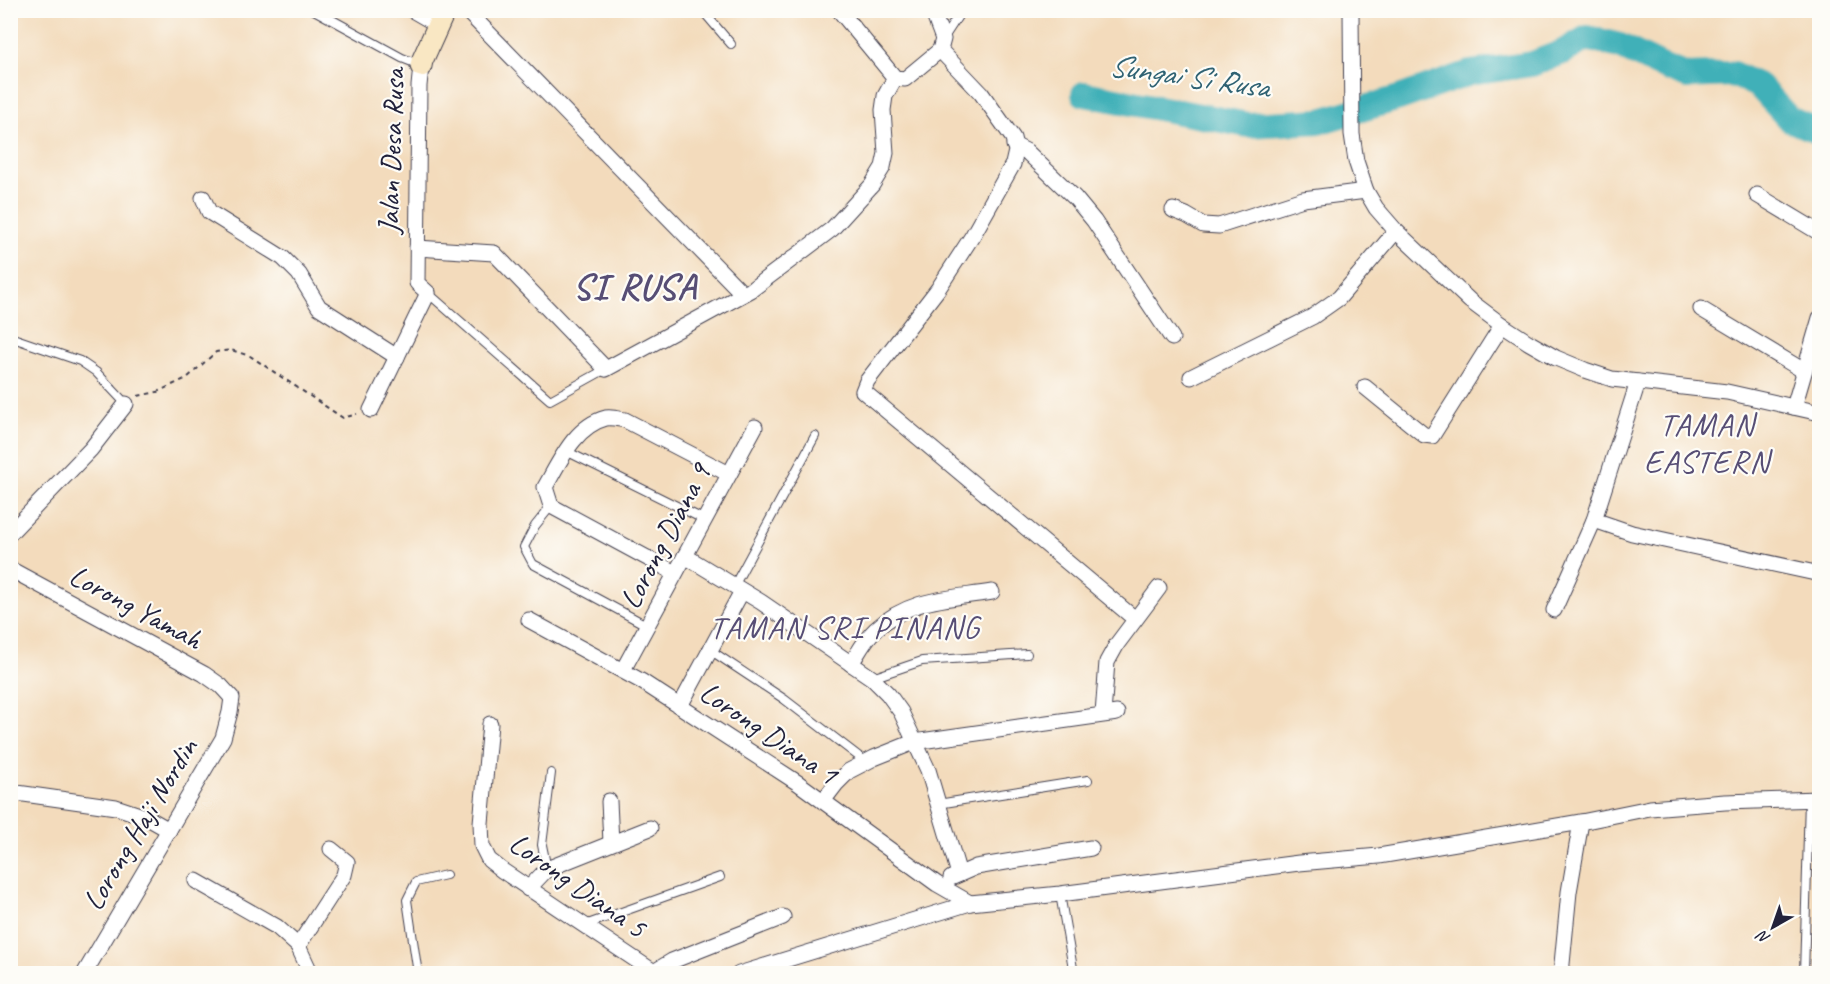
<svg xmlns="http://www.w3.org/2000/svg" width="1830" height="984" font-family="Caveat,sans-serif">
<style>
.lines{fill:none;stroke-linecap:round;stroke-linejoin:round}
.river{stroke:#3fb0b8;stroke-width:26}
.lane-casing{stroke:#413e4e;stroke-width:10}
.street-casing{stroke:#413e4e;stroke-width:17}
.secondary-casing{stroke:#413e4e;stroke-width:23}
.path{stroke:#413e4e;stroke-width:2;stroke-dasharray:4.5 4.5;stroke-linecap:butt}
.lane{stroke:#fff;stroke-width:8}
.street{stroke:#fff;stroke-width:15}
.secondary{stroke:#f9e7c3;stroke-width:21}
.labels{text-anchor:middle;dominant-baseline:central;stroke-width:4.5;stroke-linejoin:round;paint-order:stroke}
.street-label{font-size:30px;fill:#22223b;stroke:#fdfcf7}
.water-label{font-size:32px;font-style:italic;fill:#2f6273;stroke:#fdfcf7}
.neighbourhood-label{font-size:32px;letter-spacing:1.5px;fill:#574e75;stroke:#fdfcf7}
.district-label{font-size:36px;font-weight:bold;letter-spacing:1.5px;fill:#574e75;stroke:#fdfcf7}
</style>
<rect width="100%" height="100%" fill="#fdfcf7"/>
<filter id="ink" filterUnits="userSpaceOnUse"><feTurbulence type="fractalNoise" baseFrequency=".0167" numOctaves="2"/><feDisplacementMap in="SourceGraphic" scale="12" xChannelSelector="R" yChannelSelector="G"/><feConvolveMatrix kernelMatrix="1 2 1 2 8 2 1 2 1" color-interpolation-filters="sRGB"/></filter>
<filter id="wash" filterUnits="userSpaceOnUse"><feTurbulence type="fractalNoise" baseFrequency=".008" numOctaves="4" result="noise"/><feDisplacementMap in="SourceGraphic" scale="24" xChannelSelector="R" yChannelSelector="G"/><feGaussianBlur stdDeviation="1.35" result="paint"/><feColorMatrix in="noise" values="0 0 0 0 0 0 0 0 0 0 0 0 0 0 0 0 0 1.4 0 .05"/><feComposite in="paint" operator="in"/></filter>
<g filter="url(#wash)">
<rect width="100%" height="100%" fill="#f3dbbc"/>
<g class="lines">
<path class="river" d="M1084 94 1248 125 1321 121 1399 98 1470 73 1532 64 1563 52 1587 38 1620 46 1659 65 1687 76 1733 74 1759 86 1789 119 1817 131 1820 130"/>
</g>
</g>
<g filter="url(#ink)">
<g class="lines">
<defs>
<g id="lane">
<path d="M314 10 402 58 420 65"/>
<path d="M702 10 731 44"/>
<path d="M943 39 962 10"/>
<path d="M428 293 550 400 606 369"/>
<path d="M10 337 80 361 96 372 126 404"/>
<path d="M566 451 705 520"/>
<path d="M551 506 535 526 524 547 533 564 648 626"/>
<path d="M734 586 815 436"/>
<path d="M710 650 784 699 866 762"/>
<path d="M872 678 922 661 1027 654"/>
<path d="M938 804 1088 780"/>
<path d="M547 869 542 845 551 773"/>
<path d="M1060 894 1074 974"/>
<path d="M585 925 720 877"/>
<path d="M418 974 407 900 416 882 446 875"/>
<path d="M1804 974 1809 799"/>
</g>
<g id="street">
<path d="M412 10 438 25"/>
<path d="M466 10 743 294"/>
<path d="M839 10 895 78 905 79 940 50 943 39 932 10"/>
<path d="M1351 10 1352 134 1356 161 1366 191 1376 208 1396 231 1470 301 1502 325 1528 342 1556 358 1585 370 1612 379 1727 392 1820 413"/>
<path d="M940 50 981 93 1013 138 1016 151 1013 164 973 235 938 289 867 381 863 391 1135 619"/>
<path d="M1014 145 1026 151 1075 198 1094 221 1172 338"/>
<path d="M1757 195 1820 233"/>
<path d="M203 198 209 212 283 258 299 274 319 307 397 357"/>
<path d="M1173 210 1186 215 1203 225 1219 226 1303 199 1366 191"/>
<path d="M417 248 494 253 606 369 751 290 832 229 872 185 883 167 886 153 883 110 885 96 895 78"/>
<path d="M1701 309 1804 371"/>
<path d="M1191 377 1312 317 1339 298 1396 231"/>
<path d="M1365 387 1424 435 1432 436 1502 325"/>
<path d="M1794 407 1820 318"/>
<path d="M371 410 428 293 417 283 419 86 421 66"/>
<path d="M1594 520 1632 533 1820 574"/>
<path d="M10 533 91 449 126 404"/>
<path d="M685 556 761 602 872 678 888 694 901 712 928 770 959 874"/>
<path d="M10 569 204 674 221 686 232 698 230 712 223 738 84 974"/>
<path d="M675 573 551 506 545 487C560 461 575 426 606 418 612 417 619 419 625 420L729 474"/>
<path d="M1554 610 1594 520 1638 382"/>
<path d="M529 620 641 681 798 783 937 884 970 903"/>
<path d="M851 664C858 653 865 639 875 630 909 598 949 599 992 592"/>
<path d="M623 670 755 427"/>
<path d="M680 706 742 591"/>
<path d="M1103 714 1107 662 1117 644 1159 588"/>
<path d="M490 724 481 823 482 846 489 860 503 871 657 974"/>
<path d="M10 792 116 807 146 817 169 830"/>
<path d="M609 801 611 843"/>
<path d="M823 801 836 784 849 771 874 758 914 742 1117 713"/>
<path d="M951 878 976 867 1091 848"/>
<path d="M196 881 277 927 298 946 311 974"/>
<path d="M528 889 547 869 650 828"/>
<path d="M298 946 344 875 347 862 331 849"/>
<path d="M654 972 672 961 783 917"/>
<path d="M739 974 970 903 1060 894 1299 863 1379 856 1581 822 1650 808 1725 802 1820 799"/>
<path d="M1561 974 1569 892 1581 822"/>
</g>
<path id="secondary" d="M421 66 422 61 445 10"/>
</defs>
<use href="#lane" class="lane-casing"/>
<use href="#street" class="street-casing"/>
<use href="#secondary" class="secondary-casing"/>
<path class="path" d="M138 396 157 392 187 378 216 352 231 350 250 356 343 418 357 414"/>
<use href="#lane" class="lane"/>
<use href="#street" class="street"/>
<use href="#secondary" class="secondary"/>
</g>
</g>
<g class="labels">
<g class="street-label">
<text transform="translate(391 151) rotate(-88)">Jalan Desa Rusa</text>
<text transform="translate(665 536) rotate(-62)">Lorong Diana 9</text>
<text transform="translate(136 607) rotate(28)">Lorong Yamah</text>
<text transform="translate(769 733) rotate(34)">Lorong Diana 1</text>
<text transform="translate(140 824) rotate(-59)">Lorong Haji Nordin</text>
<text transform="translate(578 885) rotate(35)">Lorong Diana 5</text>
</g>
<g class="water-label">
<text transform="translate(1189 76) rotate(8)">Sungai Si Rusa</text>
</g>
<g class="neighbourhood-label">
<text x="1707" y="424">TAMAN<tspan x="1707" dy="37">EASTERN</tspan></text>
<text x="845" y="627">TAMAN SRI PINANG</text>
</g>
<g class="district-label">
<text x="635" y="287">SI RUSA</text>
</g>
</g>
<rect width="1830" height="984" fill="none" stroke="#fdfcf7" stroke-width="36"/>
<g transform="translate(1773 927) rotate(220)" stroke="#fdfcf7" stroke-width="4.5" paint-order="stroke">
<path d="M0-4.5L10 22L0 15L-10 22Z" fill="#22223b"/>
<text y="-9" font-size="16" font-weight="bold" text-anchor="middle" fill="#22223b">N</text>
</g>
</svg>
